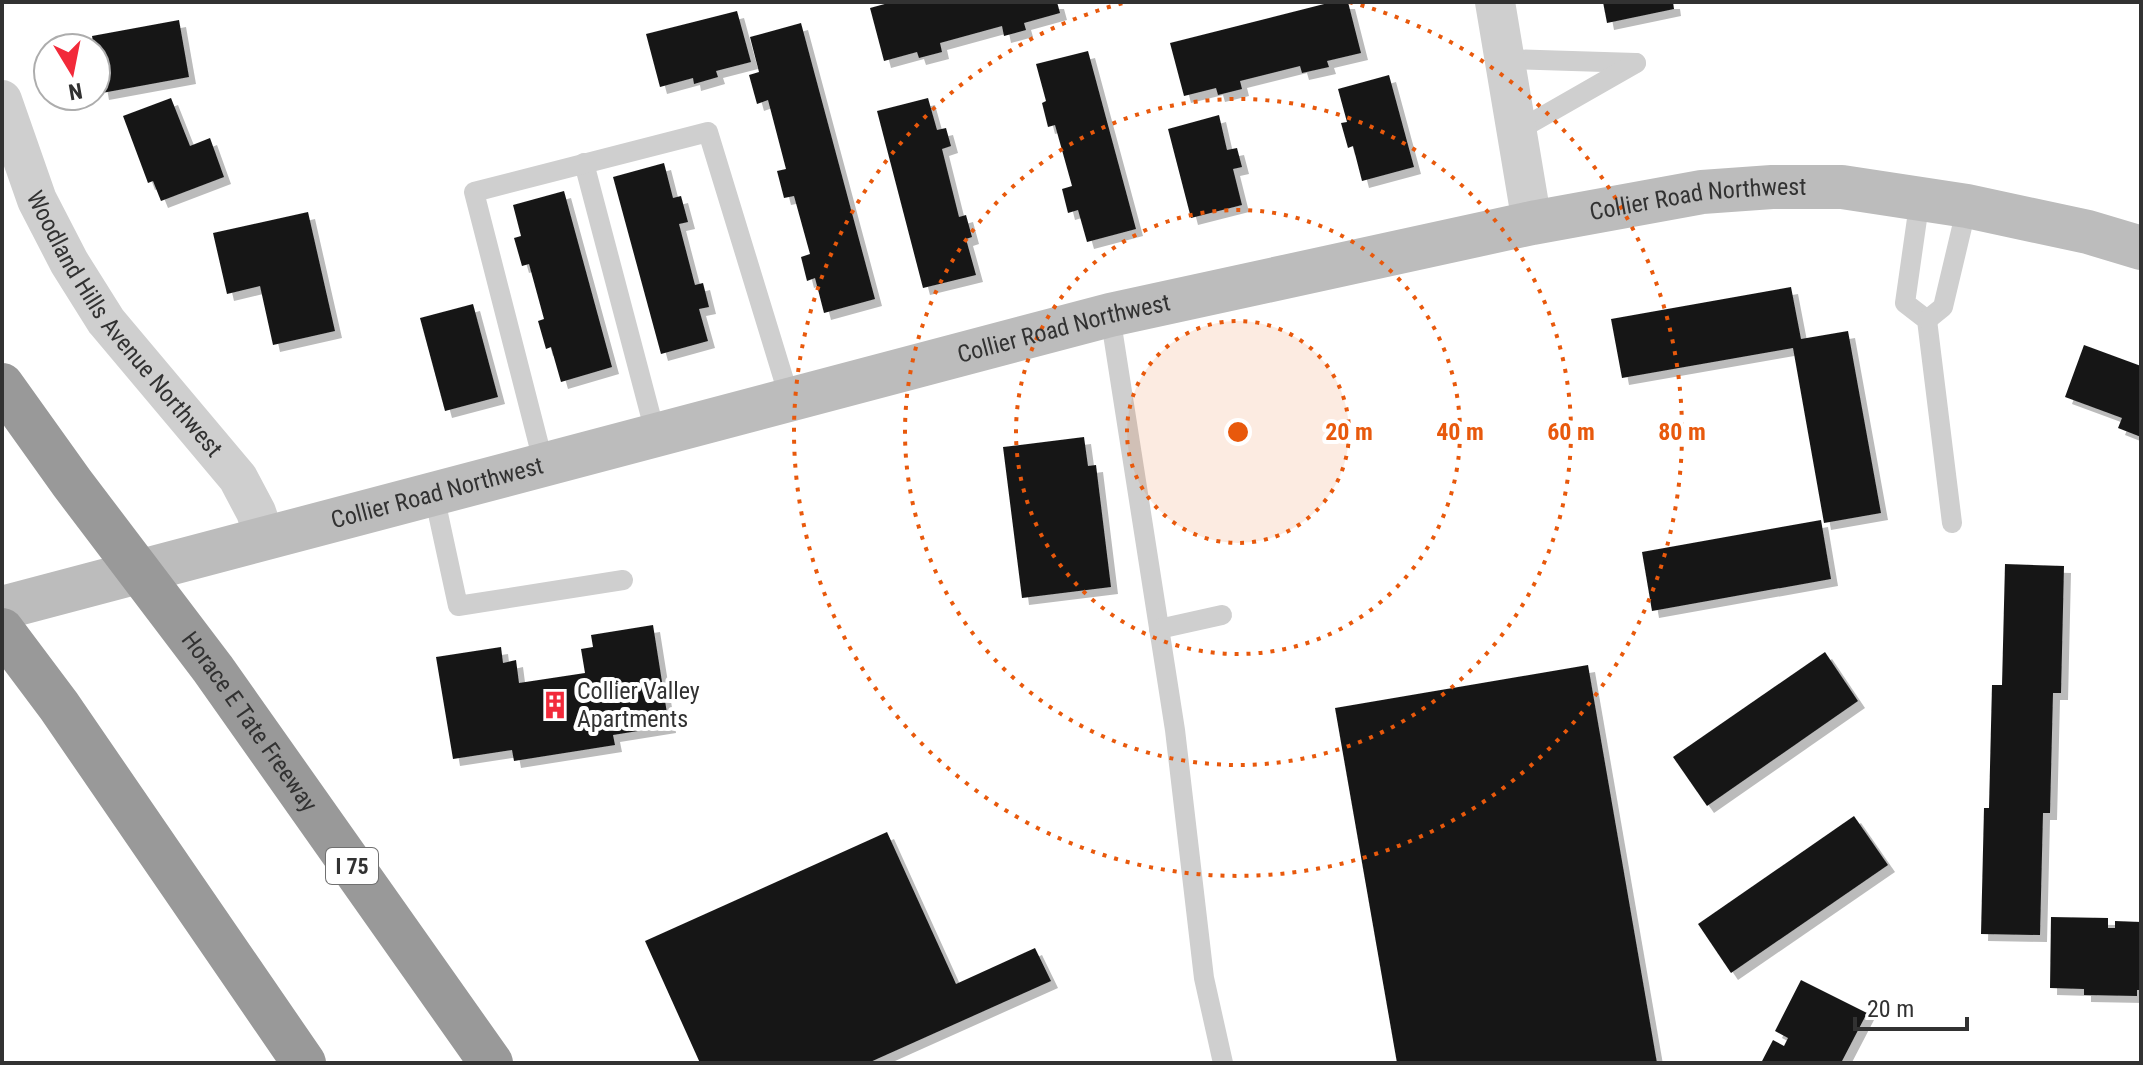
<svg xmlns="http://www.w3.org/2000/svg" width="2143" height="1065" font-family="'Roboto Condensed',sans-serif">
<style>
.building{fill:#191919;filter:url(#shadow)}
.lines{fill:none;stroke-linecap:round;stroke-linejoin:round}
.lane{stroke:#cfcfcf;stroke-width:20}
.street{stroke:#cfcfcf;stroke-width:40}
.secondary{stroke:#bcbcbc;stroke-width:44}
.highway{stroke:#999;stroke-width:44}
.ring{fill:none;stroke:#e8590c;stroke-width:4;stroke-dasharray:4 8}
.labels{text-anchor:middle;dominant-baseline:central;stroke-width:8;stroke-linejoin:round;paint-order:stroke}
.shield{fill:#fff;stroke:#707070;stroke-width:2}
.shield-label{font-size:22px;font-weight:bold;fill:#323232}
.street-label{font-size:24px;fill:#323232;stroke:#fff}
.poi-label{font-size:24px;fill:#323232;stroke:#fff;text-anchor:start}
.centre{fill:#e8590c;stroke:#fff;stroke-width:4}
.ring-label{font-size:24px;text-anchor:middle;font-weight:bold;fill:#e8590c;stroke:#fff;stroke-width:8;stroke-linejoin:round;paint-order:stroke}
</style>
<defs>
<filter id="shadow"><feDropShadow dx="7" dy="7" stdDeviation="0" flood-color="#0004"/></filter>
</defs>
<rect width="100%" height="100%" fill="#fff"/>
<g class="building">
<path d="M892 2H1057L1060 13 1024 23 1026 30 1004 36 1002 26 940 43 942 52 919 58 917 52 884 61 870 8Z"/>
<path d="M1332 2H1348L1361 53 1327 61 1329 67 1302 73 1300 66 1240 81 1242 89 1218 95 1216 88 1184 96 1170 43Z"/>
<path d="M1603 2H1673L1674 9 1607 23Z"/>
<path d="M737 11 751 62 716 71 718 77 694 84 693 78 660 87 646 34Z"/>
<path d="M179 20 189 77 102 93 92 36Z"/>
<path d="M801 23 875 299 824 313 815 278 807 281 801 257 810 254 794 196 784 198 777 171 786 169 768 100 757 104 749 75 759 72 750 37Z"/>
<path d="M1088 51 1136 229 1087 242 1078 210 1068 213 1062 189 1072 186 1055 125 1048 127 1042 103 1046 101 1036 64Z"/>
<path d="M1389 75 1414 167 1362 181 1353 146 1348 148 1341 123 1347 122 1338 89Z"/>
<path d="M171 98 190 146 210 138 224 177 161 201 153 181 148 183 123 116Z"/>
<path d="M928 98 937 130 946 128 951 146 942 149 959 217 966 215 972 237 966 239 976 275 923 288 877 111Z"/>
<path d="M1219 115 1227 150 1237 148 1242 167 1233 169 1242 205 1191 218 1168 129Z"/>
<path d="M664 163 673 198 681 196 688 222 679 224 695 285 703 283 709 307 699 309 708 341 661 354 613 177Z"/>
<path d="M564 191 612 367 561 382 551 347 546 349 538 321 544 319 529 264 522 266 514 238 521 236 513 205Z"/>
<path d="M308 212 335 331 273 345 260 286 227 294 213 233Z"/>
<path d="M1791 287 1801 339 1848 331 1881 513 1824 523 1793 348 1622 378 1611 319Z"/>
<path d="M473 304 498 397 445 411 420 318Z"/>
<path d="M2084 345 2141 366V437L2118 428 2122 418 2065 397Z"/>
<path d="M1084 437 1088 466 1096 465 1111 587 1022 598 1003 447Z"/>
<path d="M1821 520 1831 579 1652 611 1642 552Z"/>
<path d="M2005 564 2064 566 2061 693H2053L2050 813H2043L2040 935 1981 934 1984 808H1989L1992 685H2002Z"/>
<path d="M653 625 669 726 613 735 615 745 514 761 512 750 453 759 436 657 501 647 503 663 516 660 519 683 585 673 581 649 593 647 591 635Z"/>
<path d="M1825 652 1858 701 1707 806 1673 757Z"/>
<path d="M1588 665 1657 1063H1397L1335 708Z"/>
<path d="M1854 816 1888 865 1731 973 1698 924Z"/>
<path d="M887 832 956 984 1035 948 1051 981 868 1063H700L645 941Z"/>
<path d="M2051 917 2108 918V928H2115V921L2141 922V990H2137V996L2084 995V989L2050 988Z"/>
<path d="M1801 980 1867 1013 1841 1063H1761L1773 1040 1784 1046 1788 1038 1775 1031Z"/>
</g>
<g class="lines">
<g class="lane">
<path d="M1505 59 1636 63"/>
<path d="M1517 131 1636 63"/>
<path d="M584 163 656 436"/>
<path d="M1920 198 1905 303 1927 320 1952 523"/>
<path d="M1110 315 1175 730 1204 978 1223 1063"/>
<path d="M1927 320 1943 307 1967 206"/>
<path d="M544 465 474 192 708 132 790 400"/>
<path d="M434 495 458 606 623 580"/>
<path d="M1159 629 1222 615"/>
</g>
<g class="street">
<path d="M1495 2 1532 223"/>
<path id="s1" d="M2 100 37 200 69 262 106 321 238 478 256 512 265 539"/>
</g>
<path class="secondary" id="s2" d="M2 608 1110 315 1532 223 1702 192 1772 187H1842L1967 206 2088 232 2141 248"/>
<g class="highway">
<path id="s3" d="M2 385 72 483 213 669 491 1063"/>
<path d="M2 630 59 706 304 1063"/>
</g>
</g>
<circle cx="1238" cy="432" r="111" fill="#e8590c" fill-opacity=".12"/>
<g class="ring">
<circle cx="1238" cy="432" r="111"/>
<circle cx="1238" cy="432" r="222"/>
<circle cx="1238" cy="432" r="333"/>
<path d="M1349 2A444 444 0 1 1 1127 2"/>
</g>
<defs>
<symbol id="building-bare" viewBox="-9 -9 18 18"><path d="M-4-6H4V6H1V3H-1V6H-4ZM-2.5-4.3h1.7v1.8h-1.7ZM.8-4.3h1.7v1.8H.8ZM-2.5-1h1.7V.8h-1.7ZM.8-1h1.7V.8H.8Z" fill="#f22a3a" stroke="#fff" stroke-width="2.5" paint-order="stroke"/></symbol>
</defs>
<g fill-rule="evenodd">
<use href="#building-bare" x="535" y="685" width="40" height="40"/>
</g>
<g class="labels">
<rect class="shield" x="326" y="848" width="52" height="36" rx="6"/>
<g class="shield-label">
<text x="352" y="866">I 75</text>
</g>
<g class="street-label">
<text stroke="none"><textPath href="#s2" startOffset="1746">Collier Road Northwest</textPath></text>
<text stroke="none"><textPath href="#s1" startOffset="258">Woodland Hills Avenue Northwest</textPath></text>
<text stroke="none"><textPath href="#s2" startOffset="1098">Collier Road Northwest</textPath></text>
<text stroke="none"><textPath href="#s2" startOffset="450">Collier Road Northwest</textPath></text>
<text stroke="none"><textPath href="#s3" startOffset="418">Horace E Tate Freeway</textPath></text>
</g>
<g class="poi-label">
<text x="577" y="691">Collier Valley<tspan x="577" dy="28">Apartments</tspan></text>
</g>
</g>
<circle cx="1238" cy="432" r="12" class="centre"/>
<g class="ring-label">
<text x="1349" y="440">20 m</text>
<text x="1460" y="440">40 m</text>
<text x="1571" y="440">60 m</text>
<text x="1682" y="440">80 m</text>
</g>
<rect width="2143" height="1065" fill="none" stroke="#323232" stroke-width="8"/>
<g transform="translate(72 72) rotate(170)"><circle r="38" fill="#ffffff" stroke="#adadad" stroke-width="2"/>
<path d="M0-6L14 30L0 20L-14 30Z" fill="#f22a3a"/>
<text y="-12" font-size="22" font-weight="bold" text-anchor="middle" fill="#323232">N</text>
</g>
<path d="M1855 1017v12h112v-12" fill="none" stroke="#323232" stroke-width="4"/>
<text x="1867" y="1017" font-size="24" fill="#323232" stroke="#ffffff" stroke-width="6" paint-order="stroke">20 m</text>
</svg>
